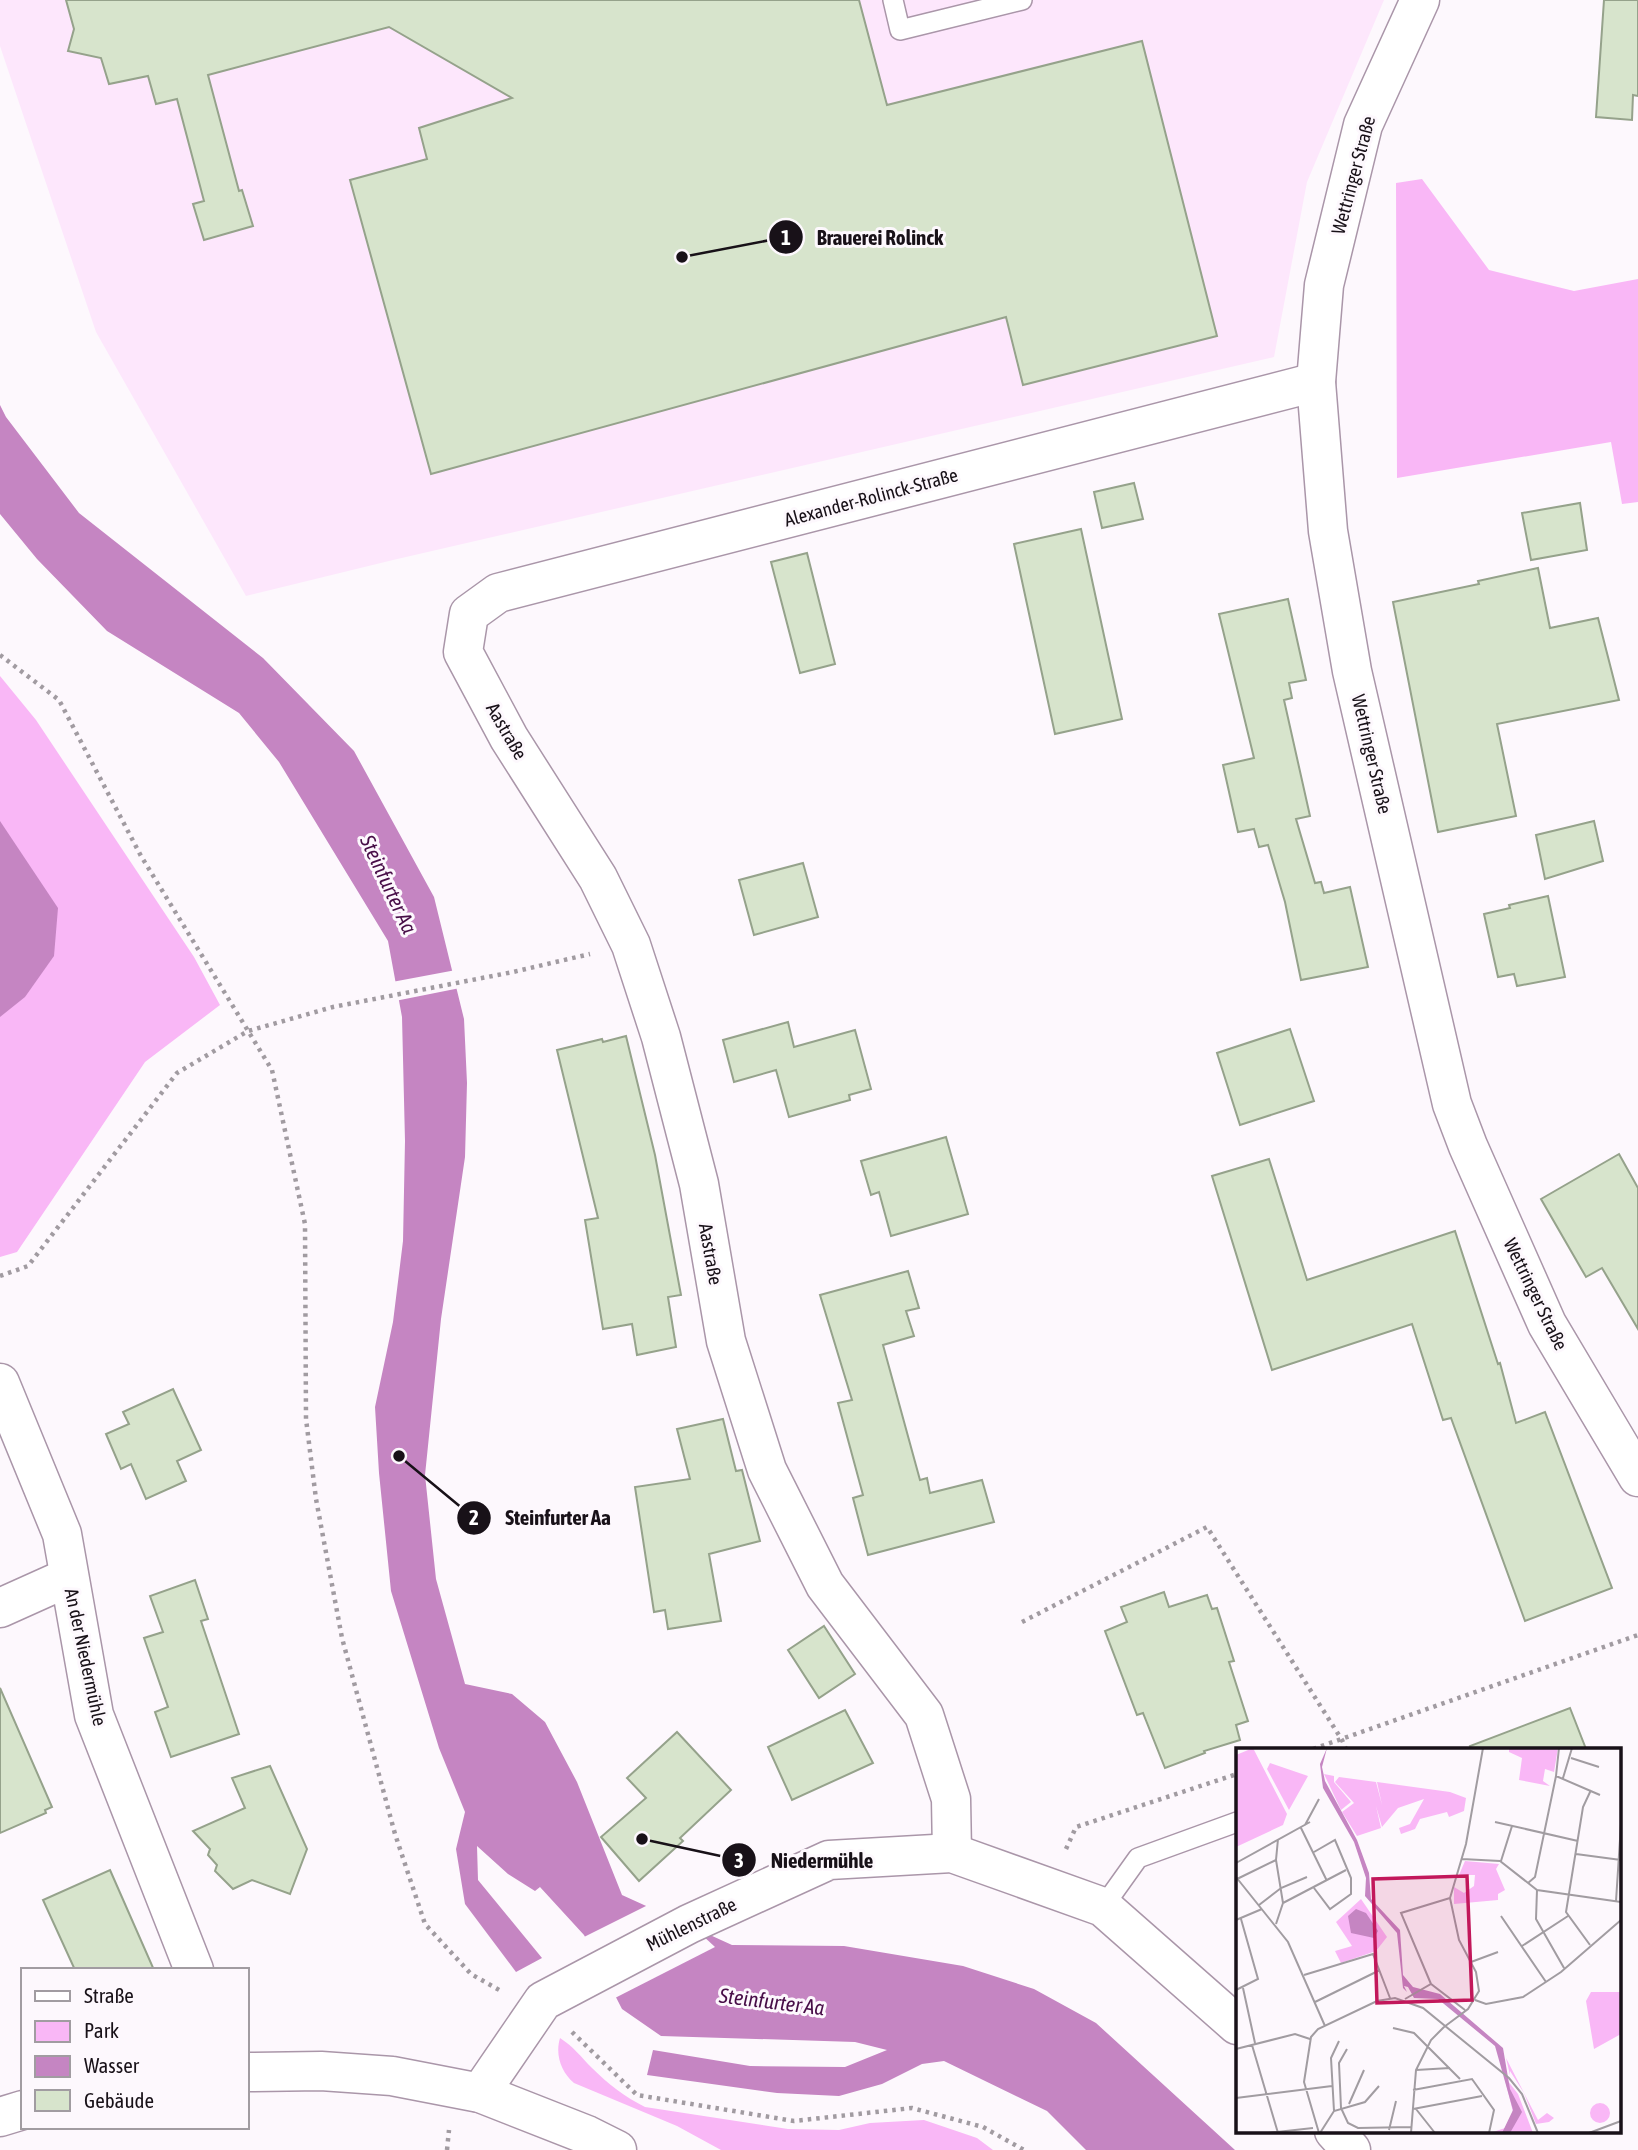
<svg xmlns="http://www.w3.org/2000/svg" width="1638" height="2150" font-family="'Asap Condensed',sans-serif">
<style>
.built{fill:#fde7fc}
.green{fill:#f9b7f6}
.water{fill:#c585c2}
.pier{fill:#fdf8fd}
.building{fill:#d7e4cc;stroke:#95a28b;stroke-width:2}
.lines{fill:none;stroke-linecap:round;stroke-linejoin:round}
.service-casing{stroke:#aa96a9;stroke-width:22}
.minor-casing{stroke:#aa96a9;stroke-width:41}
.secondary-casing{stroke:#aa96a9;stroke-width:41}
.path{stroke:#a19ba1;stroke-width:4.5;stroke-dasharray:3.5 5;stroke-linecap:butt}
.service{stroke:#fff;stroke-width:19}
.minor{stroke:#fff;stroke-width:38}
.secondary{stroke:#fff;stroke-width:38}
.labels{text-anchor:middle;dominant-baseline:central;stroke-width:6;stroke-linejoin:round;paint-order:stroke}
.street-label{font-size:19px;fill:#181118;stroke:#fdf8fd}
.water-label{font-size:21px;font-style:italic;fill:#470d47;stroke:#fdf8fd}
.inset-road{fill:none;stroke:#a19ca1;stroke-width:2}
.view{fill:#c2185b;fill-opacity:0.15;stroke:#c2185b;stroke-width:3.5}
.inset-edge{fill:none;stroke:#181118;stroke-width:3.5}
.leader{fill:none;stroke:#181118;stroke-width:2.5}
.callout-dot{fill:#181118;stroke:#fdf8fd;stroke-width:2.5}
.mark-label{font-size:21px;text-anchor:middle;font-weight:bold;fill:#fff}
.callout-label{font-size:21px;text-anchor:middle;font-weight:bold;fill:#181118;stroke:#fdf8fd;stroke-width:6;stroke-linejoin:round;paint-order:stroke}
</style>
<rect width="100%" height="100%" fill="#fdf8fd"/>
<path class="built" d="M0 0H1384L1307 182 1274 357 393 560 246 596 96 332 0 46Z"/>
<g class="green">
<path d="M1422 179 1489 270 1574 291 1638 279V502L1622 504 1611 442 1397 478 1396 183Z"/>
<path d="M0 676 36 720 194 957 220 1005 145 1062 17 1252 0 1257Z"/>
<path d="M560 2038C574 2047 580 2056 592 2068 608 2084 625 2097 645 2107L788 2129 839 2130 870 2123 924 2120 977 2138 993 2150H721L677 2126 574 2083C561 2072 555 2055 560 2038Z"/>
</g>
<g class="water">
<path d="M0 405 6 417 79 513 263 658 354 751 434 897 464 1019 467 1083 465 1157 441 1319 425 1475 436 1579 465 1684 512 1694 545 1722 577 1782 622 1895 732 1945 844 1946 963 1966 1034 1989 1096 2023 1235 2150H1086L1047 2111 944 2061 922 2064 882 2084 839 2096 777 2093 647 2075 653 2050 750 2066 845 2067 887 2050 855 2042 661 2036 622 2009 584 1935 540 1887 535 1891 508 1874 477 1846 478 1880 542 1958 516 1972 465 1904 456 1849 465 1812 439 1748 391 1591 379 1473 375 1407 393 1322 403 1241 405 1141 402 1017 388 941 279 762 239 713 107 631 37 559 0 514Z"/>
<path d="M0 821 58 908 54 956 25 997 0 1017Z"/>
</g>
<g class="pier">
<path d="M456 970 460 988 395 1001 392 982Z"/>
<path d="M650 1904 687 1921 715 1947 613 1999 582 1938Z"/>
</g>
<g class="building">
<path d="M66 0H859L887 105 1142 41 1217 336 1023 385 1006 317 431 474 350 180 427 159 419 128 512 98 389 27 208 75 239 191 242 190 253 226 204 240 193 204 204 201 177 99 156 104 148 76 109 84 101 58 68 51 74 29Z"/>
<path d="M1604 0H1638V96L1633 95 1632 120 1596 117Z"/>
<path d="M1134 483 1143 519 1102 528 1094 492Z"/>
<path d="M1580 503 1587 550 1531 560 1522 513Z"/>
<path d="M1081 529 1122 719 1055 734 1014 544Z"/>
<path d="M807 553 835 664 800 673 771 562Z"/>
<path d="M1538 568 1550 628 1598 618 1619 700 1497 724 1516 816 1438 832 1393 602 1479 584 1478 581Z"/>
<path d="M1288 599 1306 680 1289 683 1292 698 1284 700 1310 816 1296 819 1315 883 1321 882 1324 893 1350 887 1368 967 1301 980 1285 902 1268 845 1259 847 1254 829 1238 832 1223 765 1254 758 1219 614Z"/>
<path d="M1594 821 1603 861 1545 879 1536 835Z"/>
<path d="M803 863 818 917 754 935 739 880Z"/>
<path d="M1548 896 1565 977 1517 986 1514 974 1498 977 1484 914 1510 908 1509 905Z"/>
<path d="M788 1022 794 1047 855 1030 871 1089 849 1095 850 1100 789 1117 776 1070 734 1082 723 1040Z"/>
<path d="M1290 1029 1314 1101 1240 1125 1217 1053Z"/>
<path d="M626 1036 655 1155 681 1295 668 1297 676 1347 637 1355 632 1324 603 1329 585 1220 598 1218 557 1050 602 1039 603 1042Z"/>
<path d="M946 1137 968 1214 891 1236 879 1192 871 1195 861 1161Z"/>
<path d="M1619 1154 1638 1188V1329L1602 1268 1586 1277 1541 1199Z"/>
<path d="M1269 1159 1307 1280 1455 1231 1498 1364 1500 1363 1516 1423 1545 1412 1612 1588 1525 1621 1451 1418 1443 1420 1412 1324 1272 1370 1212 1176Z"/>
<path d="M908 1271 919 1308 906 1311 914 1336 883 1345 920 1480 927 1478 930 1493 982 1480 994 1522 868 1555 853 1498 863 1495 838 1403 852 1400 820 1295Z"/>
<path d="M173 1389 201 1450 177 1461 186 1481 146 1499 131 1464 121 1469 106 1434 129 1424 123 1412Z"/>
<path d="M723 1419 736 1471 742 1470 760 1541 709 1554 721 1621 668 1629 665 1610 654 1612 635 1487 690 1479 677 1429Z"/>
<path d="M195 1580 208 1619 201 1621 239 1734 171 1757 155 1712 168 1707 144 1638 163 1632 150 1596Z"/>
<path d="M1164 1592 1169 1607 1207 1595 1212 1609 1217 1608 1234 1661 1229 1662 1248 1721 1236 1725 1240 1740 1204 1751 1205 1753 1165 1768 1143 1713 1137 1715 1105 1631 1127 1622 1121 1607Z"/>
<path d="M824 1626 855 1674 819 1698 788 1650Z"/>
<path d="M0 1688 52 1807 45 1810 46 1813 0 1833Z"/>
<path d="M1570 1708 1586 1749H1471L1470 1746Z"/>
<path d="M845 1710 873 1763 792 1800 768 1747Z"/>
<path d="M677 1732 731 1790 680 1838 683 1841 639 1881 601 1837 646 1798 627 1778Z"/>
<path d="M270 1766 307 1849 290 1894 252 1880 233 1889 215 1871 217 1865 208 1855 210 1849 193 1831 245 1808 232 1778Z"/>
<path d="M110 1870 154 1970H75L43 1900Z"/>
</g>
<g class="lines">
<defs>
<g id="service">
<path d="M893 0 900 30 1022 0"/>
<path d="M1103 1907 1138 1858 1237 1822"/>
</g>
<g id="minor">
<path d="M0 1383 62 1534 94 1715 194 1970"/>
<path d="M0 1608 69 1577"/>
<path d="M952 1853 951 1799 924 1715 825 1585 767 1470 726 1341 699 1184 661 1037 631 945 598 878 509 738 463 652 469 614 498 593 1316 382"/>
<path d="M480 2093 543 2001 689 1924 829 1860 952 1853 1103 1907 1237 2025"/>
<path d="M1334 2131 1351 2150"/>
</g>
<g id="secondary">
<path d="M1420 0 1363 125 1324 285 1316 382 1328 531 1352 671 1452 1104 1468 1146 1547 1324 1638 1477"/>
<path d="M247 2072 321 2071 392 2076 480 2093 587 2135 617 2150"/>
<path d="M0 2117 23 2110"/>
</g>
</defs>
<use href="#service" class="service-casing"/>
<use href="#minor" class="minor-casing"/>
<use href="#secondary" class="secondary-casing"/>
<g class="path">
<path d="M0 655 59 700 141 856 272 1070 305 1224 306 1419 316 1499 342 1638 395 1834 425 1924 471 1974 501 1991"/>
<path d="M0 1276 28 1266 177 1073 248 1031 333 1007 513 972 590 954"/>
<path d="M1022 1622 1207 1527 1342 1740 1346 1749"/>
<path d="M1313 1749 1638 1635"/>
<path d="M1066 1849 1076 1827 1237 1774"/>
<path d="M572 2032 637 2095 794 2121 912 2108 983 2127 1024 2150"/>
<path d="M447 2150 449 2130"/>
</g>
<use href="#service" class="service"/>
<use href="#minor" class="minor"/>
<use href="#secondary" class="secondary"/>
</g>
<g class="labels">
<g class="street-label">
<text transform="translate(1353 175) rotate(-75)">Wettringer Straße</text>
<text transform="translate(871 497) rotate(-15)">Alexander-Rolinck-Straße</text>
<text transform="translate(507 731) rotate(60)">Aastraße</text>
<text transform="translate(1372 754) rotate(77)">Wettringer Straße</text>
<text transform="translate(711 1254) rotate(80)">Aastraße</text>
<text transform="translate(1536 1294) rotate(64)">Wettringer Straße</text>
<text transform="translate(86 1657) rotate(78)">An der Niedermühle</text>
<text transform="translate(691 1924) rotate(-26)">Mühlenstraße</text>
</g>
<g class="water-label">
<text transform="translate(389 884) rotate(65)">Steinfurter Aa</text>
<text transform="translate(772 2001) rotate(7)">Steinfurter Aa</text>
</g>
</g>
<g transform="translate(1236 1748)">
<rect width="385" height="385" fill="#fdf8fd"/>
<path d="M17 0 51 66 47 77 0 99V7ZM273 0H322L318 24 309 21 307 33 314 38 283 32 286 10 273 4ZM34 15 72 28 53 62 31 21ZM88 26 98 28V34L115 54 105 62ZM103 29 140 34 146 57 141 34 214 44 230 50 228 63 213 69 211 64 184 71 179 81 165 86 163 80 174 76 188 51 162 60 146 79 140 58 145 80 121 88 106 64 118 55 99 34ZM229 113 263 116 260 121 269 142 262 146V152L218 156V139L228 145 238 138 239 127H223ZM125 151 151 189 140 203 105 215 99 203 116 198 100 174ZM355 244H385V286L358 301 350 253ZM270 310 302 372 311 365 318 370 313 374 300 376 288 345 274 323V327ZM268 328 282 346 297 385H254L269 380 277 364ZM354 365a10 10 0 1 1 20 0a10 10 0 1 1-20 0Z" fill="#f9b7f6"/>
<path d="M91 0 86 19 89 33 121 92 133 125 135 151 164 182 167 227 177 239 204 246 267 300 274 341 286 364 274 385H266L277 362 259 298 202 251 178 250 172 239 168 238 171 244 167 240 161 185 129 148 130 130 118 94 87 40 84 16ZM120 161 130 165 142 183 138 190 115 185 112 168Z" fill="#c585c2"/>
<path class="inset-road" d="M335 10 363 19M320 28 323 0M327 30 336 0M259 74 342 93M69 77 83 51M65 80 91 133M340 106 385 112M226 111 264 113 301 142 385 154M265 113 276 78M0 115 74 74M0 129 52 194 89 278M1 131 40 112M292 135 299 129 320 28 364 47M78 140 94 161 115 146V130L99 92 78 104M301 142 300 171 328 220M380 153 385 76M47 155 110 122M23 157 45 140 71 129M265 168 310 234M0 172 26 161M40 176 47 155 40 112 42 91M354 197 330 164 347 59 355 42M286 198 332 168M235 214 262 204M68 227 137 206 154 250M195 236 165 165 214 150M7 240 19 295M0 242 22 231 5 171M169 251 195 236 229 262M239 252 250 256 287 249 325 224 385 172M79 254 144 222M208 279 232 261 243 243 240 224 223 192 214 150 230 96 247 0M157 280 178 285 224 331M16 297 42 385M0 301 59 286 74 291M111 301 103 315 105 360 112 375 122 380 175 379M180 322 214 320M177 342 236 331 258 362 253 385M0 350 96 338M113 356 128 322M177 361 246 348M180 361 199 385M98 363 95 310 103 293M153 382 160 353M32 385 77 380M83 385 68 334 75 289 82 281 141 253 159 250 187 260 273 330 286 346 302 385M84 385 98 363 129 354 143 338M175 385 180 322 195 292 208 279M353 385 385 373"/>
<path class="view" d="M231 128 236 252 141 255 137 131Z"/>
<rect width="385" height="385" class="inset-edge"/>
</g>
<path class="leader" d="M682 257L786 237M399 1456L474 1518M642 1839L739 1860"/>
<g class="callout-dot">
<circle cx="682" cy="257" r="7"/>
<circle cx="399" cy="1456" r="7"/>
<circle cx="642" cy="1839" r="7"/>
<circle cx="786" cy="237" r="18"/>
<circle cx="474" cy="1518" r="18"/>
<circle cx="739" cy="1860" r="18"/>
</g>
<g class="mark-label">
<text x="786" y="245">1</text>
<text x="474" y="1525">2</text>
<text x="739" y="1868">3</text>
</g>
<g class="callout-label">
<text x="880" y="245">Brauerei Rolinck</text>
<text x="558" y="1525">Steinfurter Aa</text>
<text x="822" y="1868">Niedermühle</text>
</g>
<rect x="21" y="1968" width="228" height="161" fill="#fdf8fd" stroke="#a19ca1" stroke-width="2"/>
<rect x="35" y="1991" width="35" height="10" fill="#ffffff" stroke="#a19ca1" stroke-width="2"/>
<text x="84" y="2003" font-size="21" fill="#181118">Straße</text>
<rect x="35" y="2021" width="35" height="21" fill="#f9b7f6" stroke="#a19ca1" stroke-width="2"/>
<text x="84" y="2038" font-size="21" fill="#181118">Park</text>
<rect x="35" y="2056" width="35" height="21" fill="#c585c2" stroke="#a19ca1" stroke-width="2"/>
<text x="84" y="2073" font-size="21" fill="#181118">Wasser</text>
<rect x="35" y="2090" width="35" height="21" fill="#d7e4cc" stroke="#a19ca1" stroke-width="2"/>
<text x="84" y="2108" font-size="21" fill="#181118">Gebäude</text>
</svg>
